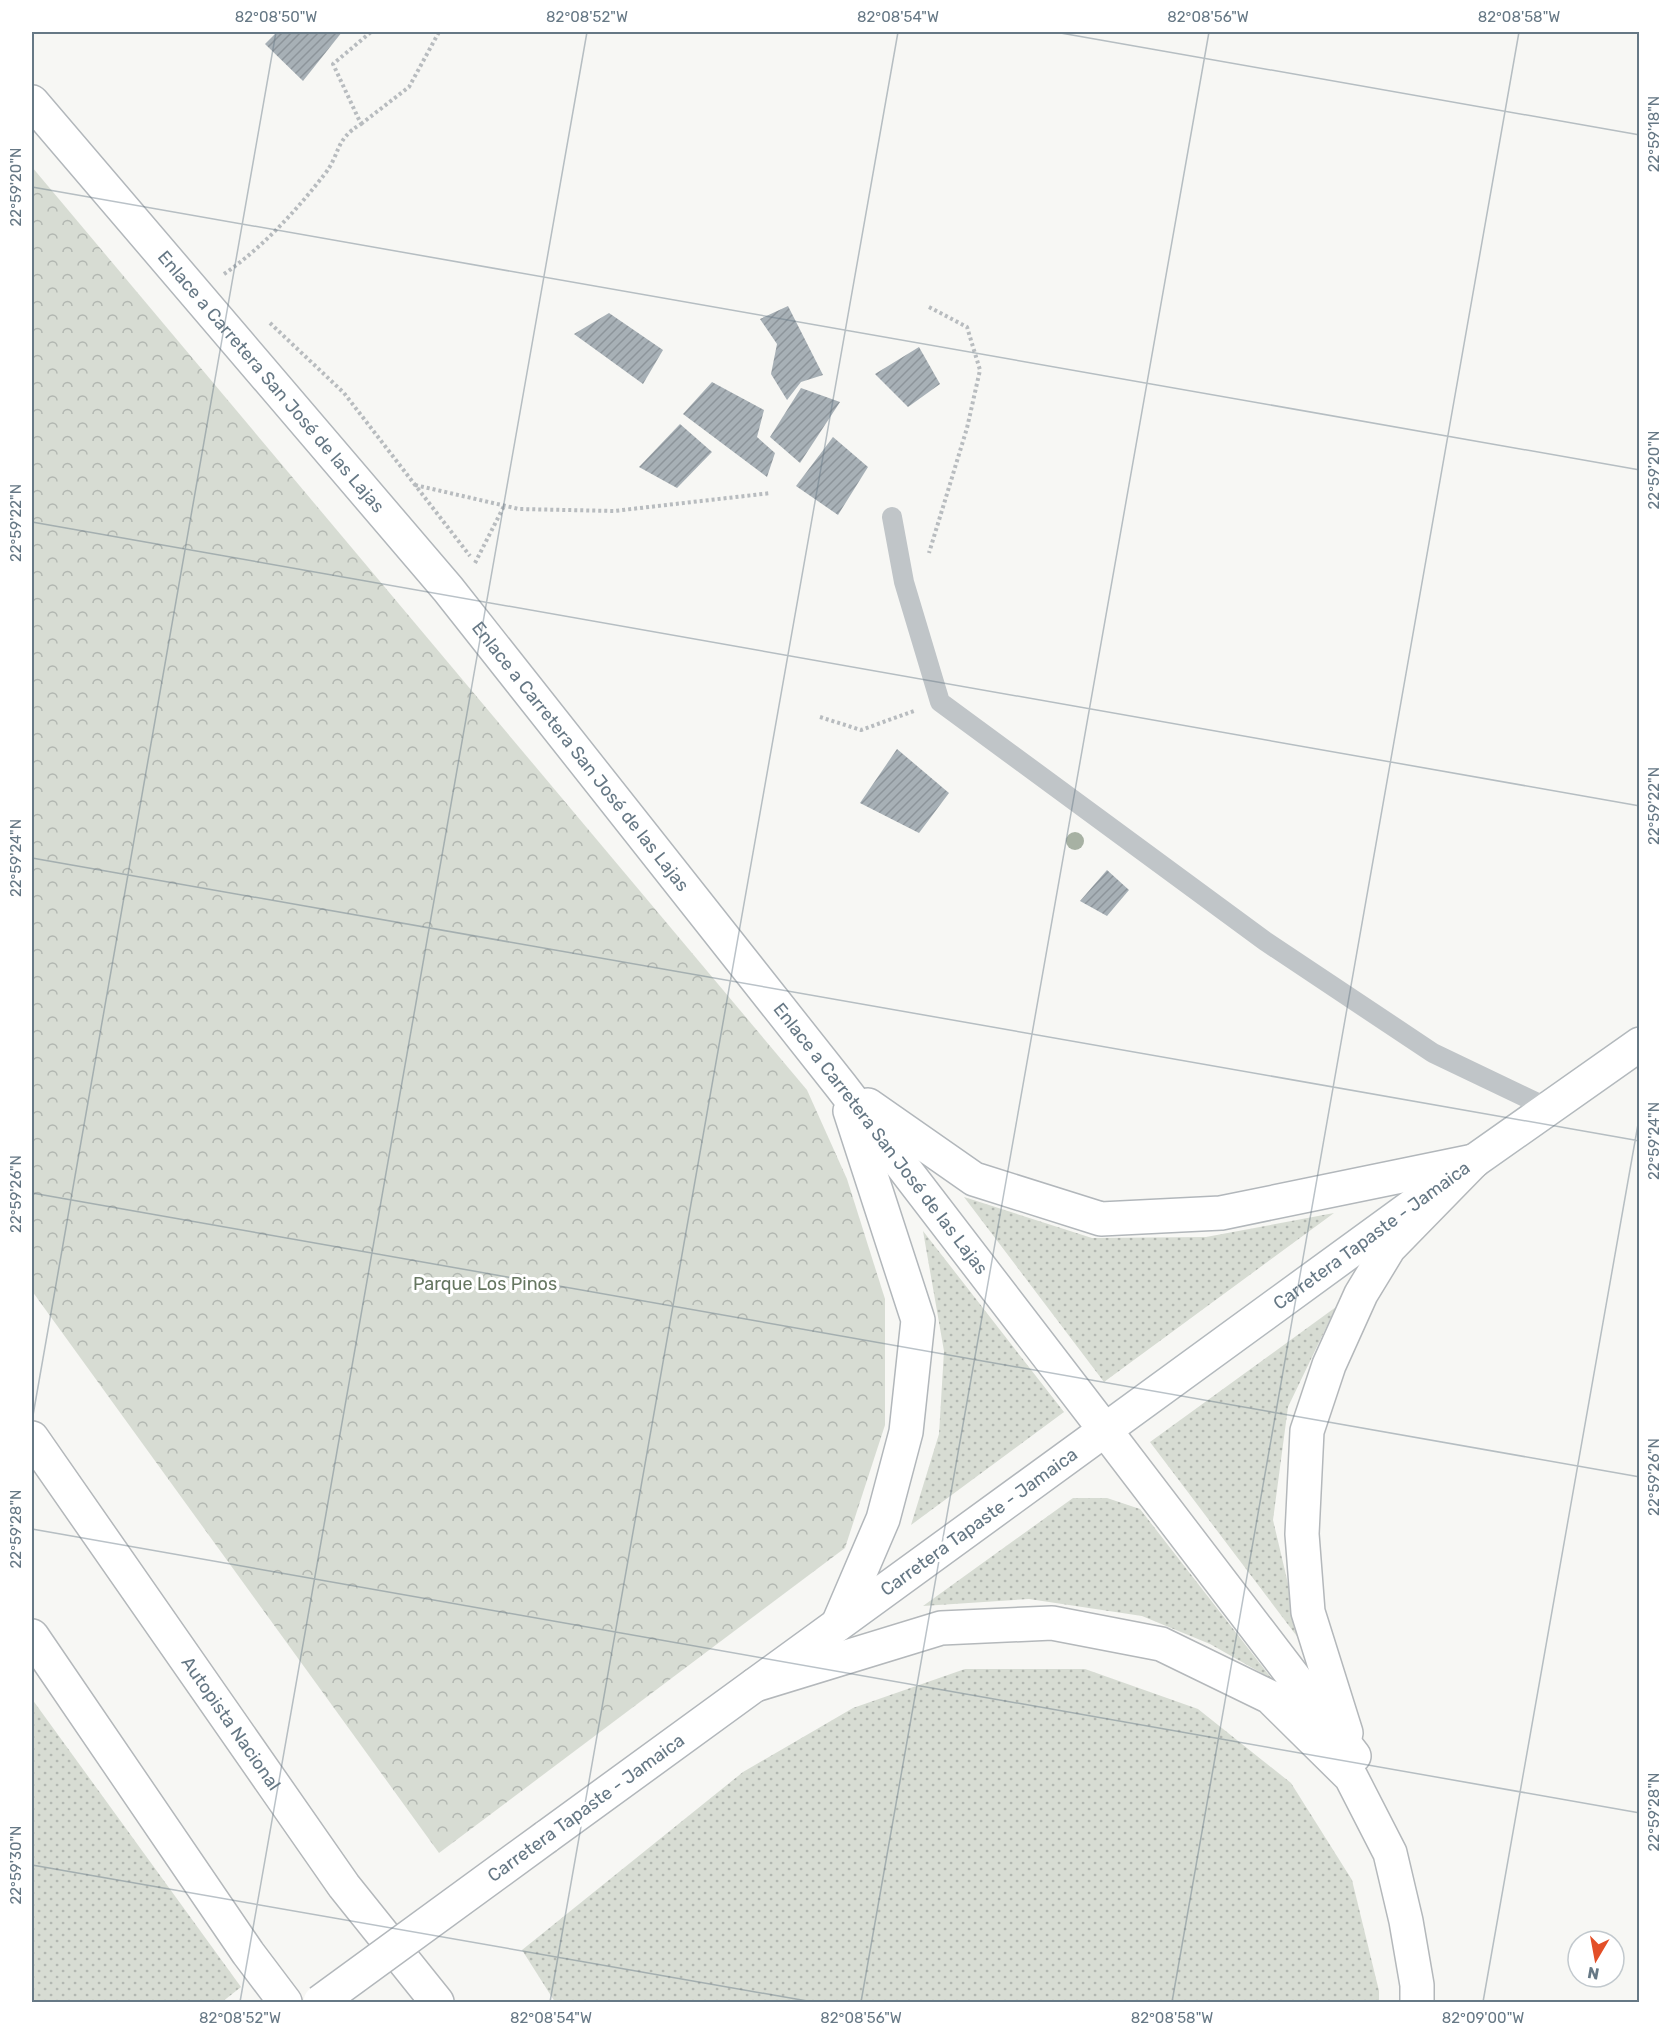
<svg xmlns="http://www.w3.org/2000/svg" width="1671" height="2034" font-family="Rubik,sans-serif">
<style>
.grass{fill:url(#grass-dots)}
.forest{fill:url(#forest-crowns)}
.building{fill:url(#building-hatch)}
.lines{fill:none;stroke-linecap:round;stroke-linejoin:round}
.secondary-casing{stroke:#b3b9bd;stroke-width:36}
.primary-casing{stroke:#b2b7bb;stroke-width:36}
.motorway-casing{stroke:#b4b8bb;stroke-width:36}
.path{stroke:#b8bcbf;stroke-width:4;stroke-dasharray:3 3;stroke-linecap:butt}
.service{stroke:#c0c5c8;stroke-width:20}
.secondary{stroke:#fff;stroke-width:33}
.primary{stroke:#fff;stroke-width:33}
.motorway{stroke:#fff;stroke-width:33}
.primary-bridge-casing{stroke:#b2b7bb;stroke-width:36;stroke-linecap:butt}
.primary-bridge{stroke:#fff;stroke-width:33}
.tree{fill:#a7b1a3}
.ticks{fill:none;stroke:#667885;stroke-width:1.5;stroke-opacity:0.45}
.labels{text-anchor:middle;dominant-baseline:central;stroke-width:6;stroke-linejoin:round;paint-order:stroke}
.street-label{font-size:18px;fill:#667885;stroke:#fff}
.park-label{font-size:18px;fill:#667761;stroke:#fff}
.neatline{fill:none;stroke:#667885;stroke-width:2}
.ticks-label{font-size:15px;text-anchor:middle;fill:#667885}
</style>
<defs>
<pattern id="grass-dots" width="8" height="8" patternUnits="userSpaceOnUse" patternTransform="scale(1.5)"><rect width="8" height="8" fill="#d7dcd3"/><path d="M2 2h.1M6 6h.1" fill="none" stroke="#b2b7b1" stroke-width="1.8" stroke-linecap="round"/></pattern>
<pattern id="forest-crowns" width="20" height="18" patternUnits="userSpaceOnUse" patternTransform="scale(1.5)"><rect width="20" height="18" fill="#d7dcd3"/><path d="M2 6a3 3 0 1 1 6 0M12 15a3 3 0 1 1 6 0" fill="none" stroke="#b2b7b1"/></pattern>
<pattern id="building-hatch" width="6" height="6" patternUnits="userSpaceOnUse" patternTransform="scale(1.5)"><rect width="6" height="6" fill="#a7b0b6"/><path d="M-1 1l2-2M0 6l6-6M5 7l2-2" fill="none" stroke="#8c949a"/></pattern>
</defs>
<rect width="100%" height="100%" fill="#f7f7f4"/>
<g class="grass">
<path d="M964 1197 1092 1238 1206 1237 1334 1213 1104 1382Z"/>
<path d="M923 1231 1064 1412 911 1525 939 1434 944 1351Z"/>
<path d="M1336 1307 1288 1407 1273 1520 1302 1643 1150 1442Z"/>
<path d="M1073 1498H1107L1140 1509 1272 1679 1210 1644 1142 1616 1029 1599 923 1606Z"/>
<path d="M965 1669H1085L1198 1709 1291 1783 1352 1880 1379 1991V2002H555L522 1950 743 1772 853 1708Z"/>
<path d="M32 1699 241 1987 222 2002H32Z"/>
</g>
<path class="forest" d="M32 167 807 1090 847 1179 885 1299V1425L845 1548 439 1853 32 1291Z"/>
<g class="building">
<path d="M277 32H342L303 81 265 44Z"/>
<path d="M788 306 823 375 801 382 787 400 771 374 777 344 760 319Z"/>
<path d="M609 313 663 350 643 384 574 334Z"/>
<path d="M919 347 940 384 908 407 875 374Z"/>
<path d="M712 382 764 410 757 437 775 453 767 477 683 414Z"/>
<path d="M801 388 840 402 800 463 770 437Z"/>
<path d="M680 424 712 452 677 488 639 467Z"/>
<path d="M833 437 868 467 838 515 796 486Z"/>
<path d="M897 749 949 793 919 833 860 803Z"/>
<path d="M1107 870 1129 890 1107 916 1080 901Z"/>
</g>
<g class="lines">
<defs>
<g id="secondary">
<path id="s1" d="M1105 1430 1474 1161 1640 1044"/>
</g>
<g id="primary">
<path id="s2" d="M32 102 448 589 841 1086 1105 1430 546 1837"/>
<path d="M868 1105 974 1179 1101 1219 1221 1213 1474 1161"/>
<path d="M838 1624 883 1519 906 1432 918 1320 850 1111"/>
</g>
<g id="motorway">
<path d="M1105 1430 1354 1756"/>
<path id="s3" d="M32 1438 344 1886 437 2002"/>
<path d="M32 1636 248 1953 285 2002"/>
<path d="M755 1685 941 1628 1052 1623 1161 1644 1270 1697 1351 1777 1390 1853 1406 1921 1417 1985V2002"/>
<path d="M1346 1733 1308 1612 1302 1534 1307 1431 1329 1365 1361 1294 1389 1248 1474 1161"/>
</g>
</defs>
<use href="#secondary" class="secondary-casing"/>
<use href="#primary" class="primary-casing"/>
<use href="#motorway" class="motorway-casing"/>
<g class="path">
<path d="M361 124 409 87 439 32"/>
<path d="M224 274C262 248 295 212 324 175 341 154 334 140 361 124L333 64 371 32"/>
<path d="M929 307 967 327 980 370 967 428 929 553"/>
<path d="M270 323 344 393 470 556"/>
<path d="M415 485 519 509 614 511 771 493"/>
<path d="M475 563 504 506"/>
<path d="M820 717 861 730 914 711"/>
</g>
<path class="service" d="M892 517 904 582 940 702 1265 941 1433 1053 1548 1108"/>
<use href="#secondary" class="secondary"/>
<use href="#primary" class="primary"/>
<use href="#motorway" class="motorway"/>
<defs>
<path id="primary-bridge" d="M320 2002 546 1837"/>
</defs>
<use href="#primary-bridge" class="primary-bridge-casing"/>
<use href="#primary-bridge" class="primary-bridge"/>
</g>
<circle class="tree" cx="1075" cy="841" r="9"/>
<path class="ticks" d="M1055 32 1640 135M32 187 1640 470M32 522 1640 806M32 858 1640 1141M32 1193 1640 1477M32 1421 276 32M32 1529 1640 1813M32 1865 813 2002M240 2002 587 32M550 2002 898 32M861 2002 1209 32M1172 2002 1519 32M1483 2002 1640 1113"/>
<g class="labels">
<g class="street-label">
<text stroke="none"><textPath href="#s2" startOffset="368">Enlace a Carretera San José de las Lajas</textPath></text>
<text stroke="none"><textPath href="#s2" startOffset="854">Enlace a Carretera San José de las Lajas</textPath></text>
<text stroke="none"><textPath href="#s2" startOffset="1340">Enlace a Carretera San José de las Lajas</textPath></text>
<text stroke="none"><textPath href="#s1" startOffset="330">Carretera Tapaste - Jamaica</textPath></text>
<text transform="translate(979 1522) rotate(-36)">Carretera Tapaste - Jamaica</text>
<text stroke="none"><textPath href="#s3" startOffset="348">Autopista Nacional</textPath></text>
<text transform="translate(586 1808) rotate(-36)">Carretera Tapaste - Jamaica</text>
</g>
<g class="park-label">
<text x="485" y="1284">Parque Los Pinos</text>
</g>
</g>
<rect width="1671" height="2034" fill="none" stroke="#ffffff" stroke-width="66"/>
<g transform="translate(1596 1959) rotate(190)"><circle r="28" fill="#ffffff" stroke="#c2c9ce" stroke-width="1.5"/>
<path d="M0-4.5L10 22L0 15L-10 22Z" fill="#e34f28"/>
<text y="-9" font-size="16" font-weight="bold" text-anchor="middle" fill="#667885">N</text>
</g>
<rect x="33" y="33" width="1605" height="1968" class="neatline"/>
<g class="ticks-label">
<text x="276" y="22">82°08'50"W</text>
<text x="587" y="22">82°08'52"W</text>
<text x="898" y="22">82°08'54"W</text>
<text x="1208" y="22">82°08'56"W</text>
<text x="1519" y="22">82°08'58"W</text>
<text transform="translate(1654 134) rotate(-90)" y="5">22°59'18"N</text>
<text transform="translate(16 187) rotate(-90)" y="5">22°59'20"N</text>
<text transform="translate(1654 470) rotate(-90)" y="5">22°59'20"N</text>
<text transform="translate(16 523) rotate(-90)" y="5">22°59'22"N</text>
<text transform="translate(1654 806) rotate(-90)" y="5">22°59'22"N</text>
<text transform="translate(16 858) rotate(-90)" y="5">22°59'24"N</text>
<text transform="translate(1654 1141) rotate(-90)" y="5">22°59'24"N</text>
<text transform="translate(16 1194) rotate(-90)" y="5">22°59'26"N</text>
<text transform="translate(1654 1477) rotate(-90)" y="5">22°59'26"N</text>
<text transform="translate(16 1529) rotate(-90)" y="5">22°59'28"N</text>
<text transform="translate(1654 1812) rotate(-90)" y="5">22°59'28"N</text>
<text transform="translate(16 1865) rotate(-90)" y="5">22°59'30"N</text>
<text x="240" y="2023">82°08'52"W</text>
<text x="551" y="2023">82°08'54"W</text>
<text x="861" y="2023">82°08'56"W</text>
<text x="1172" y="2023">82°08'58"W</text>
<text x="1483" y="2023">82°09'00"W</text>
</g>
</svg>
